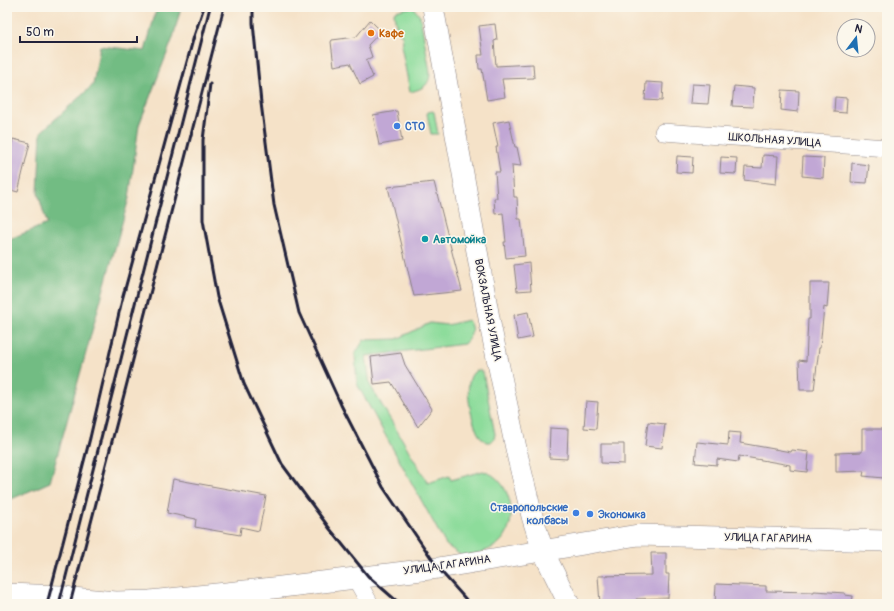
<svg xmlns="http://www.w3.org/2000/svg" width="894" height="611" font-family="Pangolin,sans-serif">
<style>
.green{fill:#8ddc9b;stroke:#587f6b}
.forest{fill:#72bc83;stroke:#4a6f5f}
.building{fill:#c1a7d5}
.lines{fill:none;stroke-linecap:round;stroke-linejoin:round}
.minor-casing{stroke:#8c8282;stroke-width:18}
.major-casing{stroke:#8c8282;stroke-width:22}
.minor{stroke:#fff;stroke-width:17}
.major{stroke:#fff;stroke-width:21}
.rail{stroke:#22223b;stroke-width:3}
.food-dot{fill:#e8710a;stroke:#fbf7ec;stroke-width:1.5}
.shop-dot{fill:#3f7fe0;stroke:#fbf7ec;stroke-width:1.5}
.culture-dot{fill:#0f9aa8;stroke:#fbf7ec;stroke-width:1.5}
.labels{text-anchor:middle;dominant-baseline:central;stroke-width:3;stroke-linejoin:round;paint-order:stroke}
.food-label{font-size:11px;font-weight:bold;fill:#c56008;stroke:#fbf7ec;text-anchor:start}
.shop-label{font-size:11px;font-weight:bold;fill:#366cbe;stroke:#fbf7ec;text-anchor:start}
.street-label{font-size:11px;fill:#22223b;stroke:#fbf7ec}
.culture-label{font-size:11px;font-weight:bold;fill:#0d838f;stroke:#fbf7ec;text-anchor:start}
</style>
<rect width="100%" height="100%" fill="#fbf7ec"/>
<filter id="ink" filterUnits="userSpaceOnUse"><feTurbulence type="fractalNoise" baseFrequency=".025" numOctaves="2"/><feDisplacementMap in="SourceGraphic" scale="8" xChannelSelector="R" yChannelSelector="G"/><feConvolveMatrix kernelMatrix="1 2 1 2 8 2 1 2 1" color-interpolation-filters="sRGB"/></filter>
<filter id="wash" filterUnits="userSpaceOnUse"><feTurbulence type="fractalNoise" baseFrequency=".012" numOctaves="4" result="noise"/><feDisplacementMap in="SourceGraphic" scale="16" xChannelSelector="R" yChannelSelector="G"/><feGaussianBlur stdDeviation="0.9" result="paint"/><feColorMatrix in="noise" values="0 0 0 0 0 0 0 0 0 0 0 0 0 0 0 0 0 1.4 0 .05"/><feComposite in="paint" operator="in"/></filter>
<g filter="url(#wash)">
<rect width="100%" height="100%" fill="#f5e2c8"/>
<g class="green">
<path d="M413 7 420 16 430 72C430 86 422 89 410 92L401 45 403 42 402 35 397 31 394 13 395 11Z"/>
<path d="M433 111 434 112 438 134H431L427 114 428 112Z"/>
<path d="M468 320C474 329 472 336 464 344L366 356 370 385 428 483 449 476 451 480 483 471C487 473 492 474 495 477 513 491 518 526 499 543 488 552 476 554 462 556L446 545 357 384 355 354 364 340 397 339 430 323 447 325Z"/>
<path d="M479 370 483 373 495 434 494 439 491 442H486C484 440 481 438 479 435 472 424 459 373 479 370Z"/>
</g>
<path class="forest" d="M157 7H181L173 38 139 125 129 198 50 482 7 501V326L10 314 7 304V240L47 224 38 193 41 132 93 85 100 46 145 51Z"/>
<g id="blocks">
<g class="building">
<path d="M370 20 381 31 368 45 372 57 366 60 373 77 360 84 350 63 334 66 331 42 332 40 356 37Z"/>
<path d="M495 24 497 40 494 41 496 66 533 64 534 78 502 79 505 97 487 100 482 69H479L478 55H483L479 26Z"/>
<path d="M646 82 663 83 662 101 645 100Z"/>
<path d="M692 84 710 85 708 104 690 103Z"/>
<path d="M734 86 754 88 753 107 732 106Z"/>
<path d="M782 90 799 91 798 112 781 110Z"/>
<path d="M835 97 847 98 846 113 834 112Z"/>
<path d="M397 111 402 141 379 145 373 115Z"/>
<path d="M509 120 515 147H517L521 166 512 165 514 197H517L518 219H521L525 256 506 258 504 242H506L503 213 495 214 494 198H497L495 172H500L496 147H498L493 123Z"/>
<path d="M13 139 30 143 18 192 7 189V162Z"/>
<path d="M763 155 778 156 776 184 744 180 745 167 762 168Z"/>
<path d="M677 156 693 157 692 173 676 172Z"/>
<path d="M721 157 737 158 736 174 720 173Z"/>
<path d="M803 157 824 158 823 178 802 176Z"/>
<path d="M852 163 869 165 867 183 851 182Z"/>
<path d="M434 182 462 291 414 296 388 187Z"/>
<path d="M529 263 531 290 517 291 514 265Z"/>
<path d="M810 283H829L827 308 824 307 820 348H819L814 390H800L799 360 806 361 808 319H810Z"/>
<path d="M528 312 533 337 518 340 514 315Z"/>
<path d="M401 353 405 365 432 409 418 427 391 382 374 384 371 357Z"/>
<path d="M586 401 598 402 596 429 584 428Z"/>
<path d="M648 422 665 424 662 448 645 446Z"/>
<path d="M550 428 568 429 567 459 549 458Z"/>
<path d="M862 429H884V478L863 476 864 471 836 472V453L862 452Z"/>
<path d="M729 432 741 433 740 443 791 452 792 450 809 452 807 472 790 470V465L739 456 738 462 717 459V465L695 463 697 442 728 445Z"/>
<path d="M601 444H624V464L601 463Z"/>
<path d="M173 479 266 496 259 531 241 527 240 535 195 527 196 519 167 513Z"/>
<path d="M651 553H666V574H669L668 598 636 599 637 604H600L598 576 652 575Z"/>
<path d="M716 584 766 586V591L814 592V591L845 593V595L853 596 852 604H715Z"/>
</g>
</g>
</g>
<g filter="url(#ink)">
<use href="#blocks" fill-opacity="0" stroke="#8c8282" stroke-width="1"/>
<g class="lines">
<defs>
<g id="minor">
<path d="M663 132 887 148"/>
<path d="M355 577 370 604"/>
</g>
<g id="major">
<path d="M433 7 491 329 518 458 532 516 543 551 569 604"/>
<path d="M7 594 61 596 72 598 116 602 150 601 273 588 438 568 638 535 887 541"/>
</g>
</defs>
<use href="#minor" class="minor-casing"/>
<use href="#major" class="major-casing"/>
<use href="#minor" class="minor"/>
<use href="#major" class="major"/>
<g class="rail">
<path d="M253 7V23L261 103 274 205 299 313 341 405 383 487 438 568 470 604"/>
<path d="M210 84 203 140V220L217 297 244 384 282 464 330 529 368 576 400 604"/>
<path d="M47 604 90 438 122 300 194 36 204 7"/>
<path d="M59 604 210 7"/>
<path d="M70 604 224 7"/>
</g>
</g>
</g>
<circle class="food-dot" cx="371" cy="33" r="4"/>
<g class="shop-dot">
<circle cx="397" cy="126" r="4"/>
<circle cx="576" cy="513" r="4"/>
<circle cx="590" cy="514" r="4"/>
</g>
<circle class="culture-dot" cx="425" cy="239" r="4"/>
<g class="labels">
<g class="food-label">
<text x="379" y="33">Кафе</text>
</g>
<g class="shop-label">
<text x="405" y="126">СТО</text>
<text x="568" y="507" text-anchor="end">Ставропольские<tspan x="568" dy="13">колбасы</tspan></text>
<text x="598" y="514">Экономка</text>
</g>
<g class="street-label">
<text transform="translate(775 140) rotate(4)">ШКОЛЬНАЯ УЛИЦА</text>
<text transform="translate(488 310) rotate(79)">ВОКЗАЛЬНАЯ УЛИЦА</text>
<text transform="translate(768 538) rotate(1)">УЛИЦА ГАГАРИНА</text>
<text transform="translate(447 565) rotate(-8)">УЛИЦА ГАГАРИНА</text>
</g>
<g class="culture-label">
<text x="433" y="239">Автомойка</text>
</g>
</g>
<rect width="894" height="611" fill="none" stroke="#fbf7ec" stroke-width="24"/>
<g transform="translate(856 38) rotate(16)"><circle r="19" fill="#fbf7ec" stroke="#a4a2a5"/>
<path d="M0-3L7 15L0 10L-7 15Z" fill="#1f6fb2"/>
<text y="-6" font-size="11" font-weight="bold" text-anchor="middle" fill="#22223b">N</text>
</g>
<path d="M20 36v6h117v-6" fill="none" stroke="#22223b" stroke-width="2"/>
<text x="26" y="36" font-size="12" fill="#22223b" stroke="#fbf7ec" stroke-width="3" paint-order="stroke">50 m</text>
</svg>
